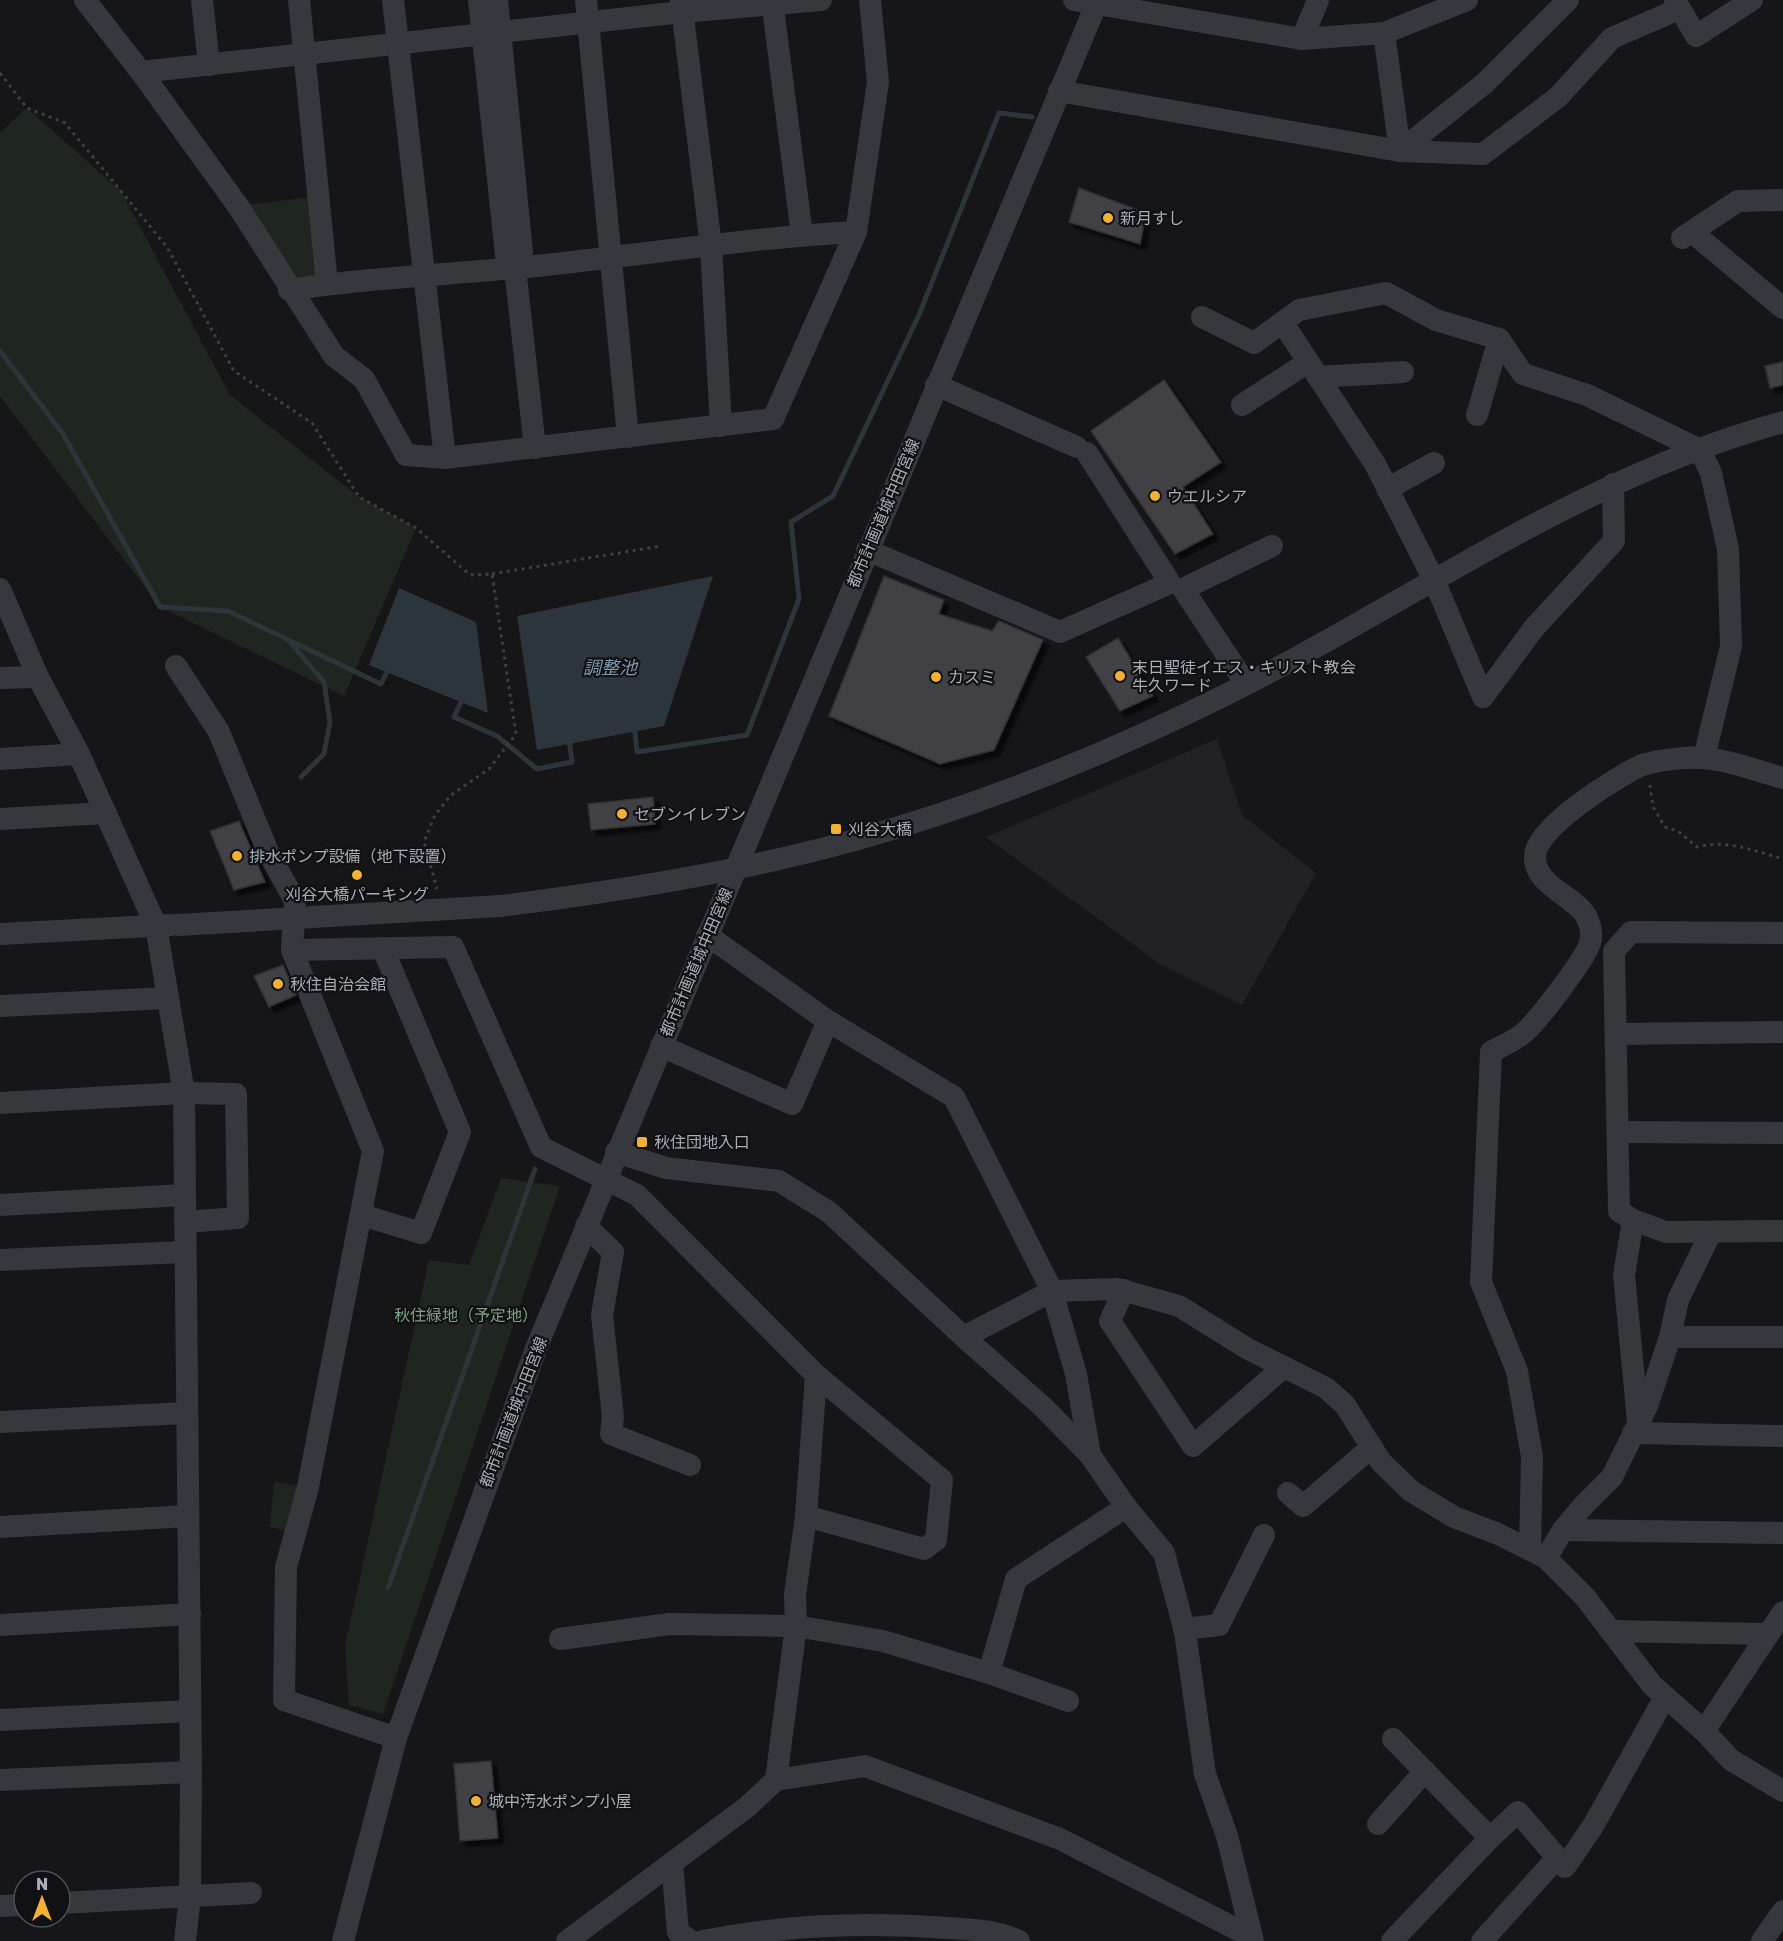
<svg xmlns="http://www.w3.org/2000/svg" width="1783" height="1941" font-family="'Golos Text','Noto Sans JP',sans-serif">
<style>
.built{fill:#222225}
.green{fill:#1e261f}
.water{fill:#2c353c}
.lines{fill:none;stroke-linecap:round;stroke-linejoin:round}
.stream{stroke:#2c353c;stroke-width:5}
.building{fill:#404145;stroke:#303034;stroke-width:1.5;filter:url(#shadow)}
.path{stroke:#3d3f44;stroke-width:3;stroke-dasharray:3 4.5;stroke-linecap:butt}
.minor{stroke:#37383d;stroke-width:22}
.minor-bridge{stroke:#37383d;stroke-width:22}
.poi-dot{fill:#f2b134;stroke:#111113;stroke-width:2}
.labels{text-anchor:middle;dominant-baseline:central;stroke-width:4.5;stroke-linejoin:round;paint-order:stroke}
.poi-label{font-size:16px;fill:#a8adb8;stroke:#111113;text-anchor:start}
.street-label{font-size:16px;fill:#a8adb8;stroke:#111113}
.park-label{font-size:16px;fill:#7fa381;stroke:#111113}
.water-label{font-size:18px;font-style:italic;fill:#7f9bb3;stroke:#111113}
</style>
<defs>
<filter id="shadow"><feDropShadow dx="5.5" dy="5.5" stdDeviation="1.5" flood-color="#0009"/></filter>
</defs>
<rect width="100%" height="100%" fill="#161618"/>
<path class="built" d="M1217 739 1242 815 1316 873 1242 1005 1160 964 986 837Z"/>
<g class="green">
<path d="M27 108 121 191 230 395 359 497 416 528 344 696 160 607 0 396V132Z"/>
<path d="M318 196 327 284 289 290 238 206Z"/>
<path d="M501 1178 560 1186 383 1714 349 1705 345 1646 429 1260 469 1265Z"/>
<path d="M274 1482 308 1487 296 1533 270 1527Z"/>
</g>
<g class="water">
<path d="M713 576 664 726 537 750 517 616Z"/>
<path d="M399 588 476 622 488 713 369 665Z"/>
</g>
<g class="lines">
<g class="stream">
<path d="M0 351 63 434 160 607 228 611 381 684 389 668"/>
<path d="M290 642 324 682 330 722 324 754 301 777"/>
<path d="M463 698 454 717 497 736 537 769 572 762 569 738"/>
<path d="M634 724 637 752 747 735 799 599 791 522 833 496 919 315 999 113 1032 117"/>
<path d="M388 1588 535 1169"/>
</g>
</g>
<g class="building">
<path d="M1079 188 1146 213 1140 244 1069 222Z"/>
<path d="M1783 362V385L1770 388 1765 366Z"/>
<path d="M1164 380 1221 462 1183 487 1213 534 1175 554 1091 431Z"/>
<path d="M884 576 944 600 939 614 992 631 999 621 1043 640 994 750 940 764 829 716Z"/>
<path d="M1118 638 1153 696 1120 711 1086 657Z"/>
<path d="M653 797 655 824 591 830 588 804Z"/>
<path d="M239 821 265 882 234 890 210 831Z"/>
<path d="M283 965 296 995 269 1007 254 976Z"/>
<path d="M491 1761 498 1838 460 1841 454 1764Z"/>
</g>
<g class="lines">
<g class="path">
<path d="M0 73 27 108 65 123 167 247 234 371 312 423 359 497 416 528 470 575 492 574 516 734 489 769 451 795 435 815 424 842 437 889"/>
<path d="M492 574 661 546"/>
<path d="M1650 785 1653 807 1665 827 1678 831 1697 847C1726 839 1755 851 1783 859"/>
</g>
<g class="minor">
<path d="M85 0 141 72 238 206 334 356 364 379 406 455 445 458 773 419 856 232 878 82 870 0"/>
<path d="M202 0 209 65"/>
<path d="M299 0 327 284"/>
<path d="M393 0 445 458"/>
<path d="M479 0 506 255 515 268 535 448"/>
<path d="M497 0 522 252 515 268"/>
<path d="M586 0 628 437"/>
<path d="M681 0 711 246 721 426"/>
<path d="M772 0 802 235"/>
<path d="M1074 0 1302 39 1384 33 1467 0"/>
<path d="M1675 0 1696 36 1752 0"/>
<path d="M1384 33 1400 151"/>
<path d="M1302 39 1318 0"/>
<path d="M141 72 682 12 821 0"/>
<path d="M1059 91 1400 151 1483 154 1558 97 1612 38 1679 9"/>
<path d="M1400 151 1485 83 1568 0"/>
<path d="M1692 232 1783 308"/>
<path d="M1682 238 1738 201 1783 200"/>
<path d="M289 290C365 278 440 275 516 268 630 257 742 238 856 232"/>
<path d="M1202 317 1254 343 1299 310 1386 293 1436 320 1499 339 1477 415"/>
<path d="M1283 323 1375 464 1434 580 1483 697 1534 628 1614 541 1613 484"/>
<path d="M1499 339 1523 374 1587 395 1700 450 1711 473 1728 549 1731 646 1704 758"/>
<path d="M1318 377 1403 372"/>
<path d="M936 385 1077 447"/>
<path d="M1242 405 1308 362"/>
<path d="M1387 489 1434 463"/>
<path d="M867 550 1060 632 1170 583 1087 453"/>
<path d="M0 589 38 677 79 754 156 926 184 1093 191 1772 190 1896 185 1941"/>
<path d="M176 666 219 732 268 852 295 901 292 950"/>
<path d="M0 678 38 677"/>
<path d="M1246 684 1183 589 1272 546"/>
<path d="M0 759 79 754"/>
<path d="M0 819 106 813"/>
<path d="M500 906C620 891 739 872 855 840 977 806 1097 758 1211 702 1402 609 1575 478 1783 422"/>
<path d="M1783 933 1631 932 1614 951 1619 1211 1633 1220 1666 1232 1783 1231"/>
<path d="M0 934 171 925"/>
<path d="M707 935 828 1021 954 1097 1052 1291 1076 1374 1090 1455"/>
<path d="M0 1006 168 998"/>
<path d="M1616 1034 1783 1032"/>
<path d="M661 1046 792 1104 828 1021"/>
<path d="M0 1103 184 1093 236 1094 238 1218 185 1222"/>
<path d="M1618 1132 1783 1133"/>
<path d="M616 1152 666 1168 779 1181 829 1212 964 1337"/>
<path d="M0 1205 185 1195"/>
<path d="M362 1215 421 1233 460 1132 383 949"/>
<path d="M1633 1220 1624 1275 1638 1421"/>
<path d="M586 1226 613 1252 602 1315 613 1417 611 1434 690 1465"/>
<path d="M0 1260 185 1252"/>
<path d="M1124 1290 1110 1321 1193 1446 1284 1367"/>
<path d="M1670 1337H1783"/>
<path d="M0 1422 186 1413"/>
<path d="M1633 1433 1783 1436"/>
<path d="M1288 1493 1303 1506 1372 1447"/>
<path d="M0 1527 188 1516"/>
<path d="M1563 1530 1783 1533"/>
<path d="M1530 1549 1532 1457 1517 1371 1481 1282 1491 1052C1502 1046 1517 1040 1526 1031 1539 1019 1586 958 1590 943 1593 934 1590 924 1586 916 1575 896 1533 885 1535 856 1536 827 1615 778 1640 766 1652 761 1672 759 1685 758 1717 755 1753 770 1783 778"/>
<path d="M1546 1558 1563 1530 1583 1506 1612 1477 1647 1406 1670 1337 1678 1300 1711 1232"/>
<path d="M0 1625 190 1614"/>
<path d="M1184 1629 1219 1625 1264 1535"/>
<path d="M1611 1631 1767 1634"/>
<path d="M560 1639 670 1624 796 1626 883 1641 989 1673 1068 1701"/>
<path d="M989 1673 1016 1579 1126 1507"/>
<path d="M0 1720 190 1711"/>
<path d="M1704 1731 1783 1612"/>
<path d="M396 1738 284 1700 286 1567 308 1487 373 1151 292 950 453 947 541 1147 637 1195 816 1375 942 1480 936 1540 924 1549 806 1516"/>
<path d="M1393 1739 1490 1838 1518 1812 1565 1867 1593 1826 1665 1697"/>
<path d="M0 1780 191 1772"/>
<path d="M776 1780 796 1626 795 1595 806 1516 816 1375"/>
<path d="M1378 1824 1425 1771"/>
<path d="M672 1863 678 1932 691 1941"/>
<path d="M60 1903 251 1893"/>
<path d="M0 1906 24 1905"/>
<path d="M343 1941 396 1738 537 1346 1098 0"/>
<path d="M567 1941 747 1807 776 1780 865 1766 1060 1839 1252 1937"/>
<path d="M703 1941C783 1925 867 1922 948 1928 973 1930 996 1930 1019 1941"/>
<path d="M1253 1941 1227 1836 1205 1774 1185 1632 1164 1553 1126 1507 1090 1455 1043 1407 964 1337 1052 1291 1118 1289 1179 1306 1248 1349 1326 1388 1345 1405 1381 1462 1411 1491 1454 1517 1498 1534 1546 1558 1585 1597 1652 1685 1704 1731 1731 1760 1783 1791"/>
<path d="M1392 1941 1490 1838"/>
<path d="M1482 1941 1557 1858"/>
<path d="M1762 1941 1783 1911"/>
</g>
<path class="minor-bridge" d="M178 925 500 906"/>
</g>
<g class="poi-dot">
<circle cx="1108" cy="218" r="6"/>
<circle cx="1155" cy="496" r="6"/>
<circle cx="1120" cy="676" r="6"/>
<circle cx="936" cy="677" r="6"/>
<circle cx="622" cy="814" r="6"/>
<rect x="830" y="823" width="12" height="12" rx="3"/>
<circle cx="237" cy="856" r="6"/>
<circle cx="357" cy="875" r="6"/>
<circle cx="278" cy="984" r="6"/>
<rect x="636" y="1136" width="12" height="12" rx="3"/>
<circle cx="476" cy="1801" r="6"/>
</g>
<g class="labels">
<g class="poi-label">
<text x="1120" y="218">新月すし</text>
<text x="1167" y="496">ウエルシア</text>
<text x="1132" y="667">末日聖徒イエス・キリスト教会<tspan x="1132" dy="18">牛久ワード</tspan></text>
<text x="948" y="677">カスミ</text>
<text x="634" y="814">セブンイレブン</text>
<text x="848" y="829">刈谷大橋</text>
<text x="249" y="856">排水ポンプ設備（地下設置）</text>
<text x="357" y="894" text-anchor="middle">刈谷大橋パーキング</text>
<text x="290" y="984">秋住自治会館</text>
<text x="654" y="1142">秋住団地入口</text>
<text x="488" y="1801">城中汚水ポンプ小屋</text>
</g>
<g class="street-label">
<text transform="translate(883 513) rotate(-67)">都市計画道城中田宮線</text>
<text transform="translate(696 962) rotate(-67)">都市計画道城中田宮線</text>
<text transform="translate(513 1412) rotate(-69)">都市計画道城中田宮線</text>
</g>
<g class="park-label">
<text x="466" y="1315">秋住緑地（予定地）</text>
</g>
<g class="water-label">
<text x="610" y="667">調整池</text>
</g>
</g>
<g transform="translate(42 1899)"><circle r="28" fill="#111113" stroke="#4d4f55" stroke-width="1.5"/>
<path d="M0-4.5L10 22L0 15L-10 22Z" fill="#f2b134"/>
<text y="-9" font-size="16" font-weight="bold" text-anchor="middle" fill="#a8adb8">N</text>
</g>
</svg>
